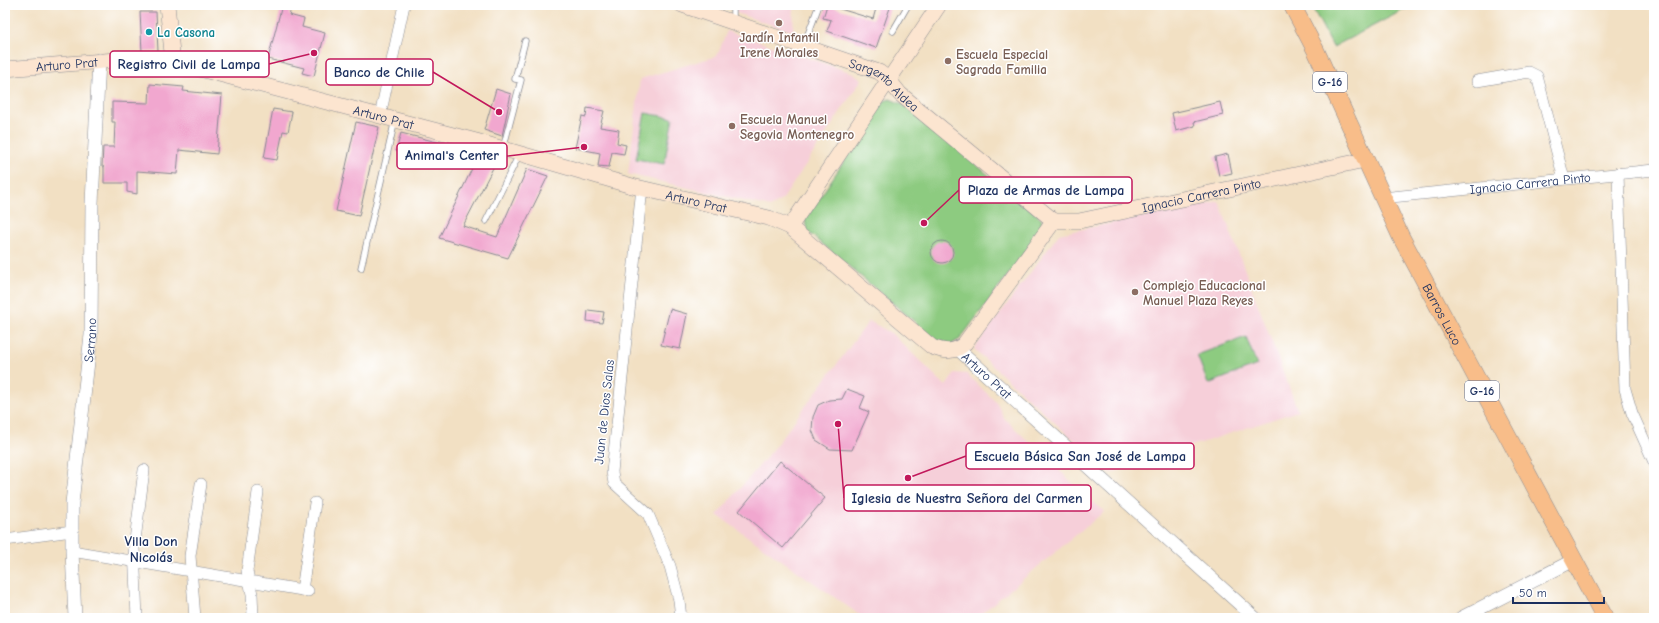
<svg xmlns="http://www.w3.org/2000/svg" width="1659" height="623" font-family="'Comic Neue',sans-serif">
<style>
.built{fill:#f6cfd9}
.green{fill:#8dcb80;stroke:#547d6f}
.building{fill:#f1a7cf}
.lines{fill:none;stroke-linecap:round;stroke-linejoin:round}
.service-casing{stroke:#868890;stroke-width:7}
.minor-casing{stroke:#868890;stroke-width:12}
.tertiary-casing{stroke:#868890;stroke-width:14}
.secondary-casing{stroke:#868890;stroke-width:16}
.primary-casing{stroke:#868890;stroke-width:18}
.service{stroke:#fff;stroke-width:5.5}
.minor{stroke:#fff;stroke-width:11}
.tertiary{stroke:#fff;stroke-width:13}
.secondary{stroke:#fce5d0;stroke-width:15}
.primary{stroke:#f8bd89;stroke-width:17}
.education-dot{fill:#8d6e63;stroke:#fff;stroke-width:1.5}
.culture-dot{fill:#0f9aa8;stroke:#fff;stroke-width:1.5}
.labels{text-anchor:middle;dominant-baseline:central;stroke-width:3;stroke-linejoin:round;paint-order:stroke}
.shield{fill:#fff;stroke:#5f6d8e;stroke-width:1}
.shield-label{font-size:12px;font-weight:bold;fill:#1b2f5e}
.culture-label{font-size:13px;font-weight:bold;fill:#0d838f;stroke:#fff;text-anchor:start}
.education-label{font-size:13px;font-weight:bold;fill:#785e54;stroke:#fff;text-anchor:start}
.street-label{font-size:13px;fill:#1b2f5e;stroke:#fff}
.neighbourhood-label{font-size:14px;font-weight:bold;fill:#1b2f5e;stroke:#fff}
.leader{fill:none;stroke:#c2185b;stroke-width:1.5}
.callout-dot{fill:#c2185b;stroke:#fff;stroke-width:1.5}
.callout{fill:#fff;stroke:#c2185b;stroke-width:1.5}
.callout-label{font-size:14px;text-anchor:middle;font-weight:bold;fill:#1b2f5e}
</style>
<rect width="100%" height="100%" fill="#fff"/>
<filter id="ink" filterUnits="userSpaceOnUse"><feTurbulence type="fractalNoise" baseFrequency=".025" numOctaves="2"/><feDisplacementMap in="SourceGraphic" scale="8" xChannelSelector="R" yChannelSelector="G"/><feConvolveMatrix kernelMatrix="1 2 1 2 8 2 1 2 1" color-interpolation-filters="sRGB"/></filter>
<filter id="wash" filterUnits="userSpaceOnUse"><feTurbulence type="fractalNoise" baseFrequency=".012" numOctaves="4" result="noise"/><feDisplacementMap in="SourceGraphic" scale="16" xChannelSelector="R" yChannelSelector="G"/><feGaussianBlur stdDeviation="0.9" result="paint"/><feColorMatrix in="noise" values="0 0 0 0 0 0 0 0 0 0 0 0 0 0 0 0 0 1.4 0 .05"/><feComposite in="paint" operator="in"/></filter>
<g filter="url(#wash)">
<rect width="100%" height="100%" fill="#f2e0c3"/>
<g class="built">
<path d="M736 5H794L793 32 736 13Z"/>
<path d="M727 31 853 73 862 79 783 199 771 207 628 174 640 79 717 56Z"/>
<path d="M1219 201 1298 411 1110 473 974 349 1059 234Z"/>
<path d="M869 321 891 333 946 386 955 373 967 374 997 403 1004 418 1097 506 1105 511 976 618H864L717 515 772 451Z"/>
</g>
<g class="green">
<path d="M1311 5H1413L1333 47Z"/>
<path d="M890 99 902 104 1041 218 1044 227 960 339 950 345 940 343 807 231 805 220 884 101Z"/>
<path d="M645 113 673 118 664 164 636 159Z"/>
<path d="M1246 337 1257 365 1208 384 1197 355Z"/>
</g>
<g id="blocks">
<g class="building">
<path d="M282 5H292L289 15 304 19 302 27 325 33 314 76 302 73 304 68 268 59Z"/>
<path d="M827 5 873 19 877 5H891L876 48 827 31 831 20 823 18Z"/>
<path d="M140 12H156L158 51 142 52Z"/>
<path d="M150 84 184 87 183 91 222 95 217 154 179 150 177 174 137 171V194L127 192V183H104V167L102 166 103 147H114L115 122H112V102L149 103Z"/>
<path d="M496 89 511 94 502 136 484 130Z"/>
<path d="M1220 102 1223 115 1194 122 1195 126 1176 131 1172 113Z"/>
<path d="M587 108 604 111 600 127 619 130 617 143 626 145 624 154 612 152 609 167 598 166 600 153 575 148 582 116 586 117Z"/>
<path d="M273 109 292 112 288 132 283 131 277 160 264 158Z"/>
<path d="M356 122 379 127 359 216 336 211Z"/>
<path d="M401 133 457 147 452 165 396 151Z"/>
<path d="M1228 154 1232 173 1219 176 1215 157Z"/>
<path d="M477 158 494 166 463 226 497 237 527 169 548 176 508 258 439 238Z"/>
<circle cx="942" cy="252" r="11"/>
<path d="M670 309 687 314 680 349 661 345Z"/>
<path d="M588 310 604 312 602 323 587 321Z"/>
<path d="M847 389 865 396 860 408 869 412 852 450 830 449 816 440 812 430 813 417 818 405 829 400 842 399Z"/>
<path d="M780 461 825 498 783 548 739 511Z"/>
</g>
</g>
</g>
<g filter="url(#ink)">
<use href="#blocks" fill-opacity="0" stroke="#868890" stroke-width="1"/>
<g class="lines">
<defs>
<g id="service">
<path d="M733 5V21"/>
<path d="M893 31 908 5"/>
<path d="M804 45 819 5"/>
<path d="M503 149 521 80 515 79 525 41"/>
<path d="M486 221 519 155"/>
<path d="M361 268 395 120"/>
</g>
<g id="minor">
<path d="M1477 81 1529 72 1537 76 1564 179"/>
<path d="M380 116 404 5"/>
<path d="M1618 173 1625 389 1632 413 1654 462"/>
<path d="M642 188 612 472 614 483 648 514 670 566 679 600 681 618"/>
<path id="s1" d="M1382 198 1654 170"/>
<path d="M5 540 72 531"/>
<path d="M72 551 308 591"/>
<path d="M302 590 315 503"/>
<path d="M137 618 134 548 144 470"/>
<path d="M195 618 190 556 201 484"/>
<path d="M253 618 252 594 247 571 258 492"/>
</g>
<g id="tertiary">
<path id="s2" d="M958 349 1255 618"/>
<path id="s3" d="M75 618 72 551V503L91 335 92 203 99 60"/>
<path d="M1461 618 1574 560"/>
</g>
<g id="secondary">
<path d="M167 5 173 62"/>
<path id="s4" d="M682 5 879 72 888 79 900 94 1054 221"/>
<path id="s5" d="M5 69 116 60 173 62 476 141 632 186 769 218 790 227 932 347C945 352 955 353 965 343L1054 221"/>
<path id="s6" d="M1054 221H1079L1365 160"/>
<path d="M790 227 939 5"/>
</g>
<g id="primary">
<path id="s7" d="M1292 5 1316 51 1401 237 1605 618"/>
</g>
</defs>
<use href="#service" class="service-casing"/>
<use href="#minor" class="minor-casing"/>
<use href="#tertiary" class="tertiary-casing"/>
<use href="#secondary" class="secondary-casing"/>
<use href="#primary" class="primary-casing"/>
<use href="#service" class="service"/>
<use href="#minor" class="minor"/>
<use href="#tertiary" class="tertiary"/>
<use href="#secondary" class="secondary"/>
<use href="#primary" class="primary"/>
</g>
</g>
<g class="education-dot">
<circle cx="779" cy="23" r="4"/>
<circle cx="948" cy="61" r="4"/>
<circle cx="732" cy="126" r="4"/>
<circle cx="1135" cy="292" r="4"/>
</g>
<circle class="culture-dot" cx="149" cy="32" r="4"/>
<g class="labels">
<g class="shield">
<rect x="1313" y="72" width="34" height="20" rx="3"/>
<rect x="1465" y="381" width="34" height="20" rx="3"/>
</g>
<g class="shield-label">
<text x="1330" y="82">G-16</text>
<text x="1482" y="391">G-16</text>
</g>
<g class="culture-label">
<text x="157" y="32">La Casona</text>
</g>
<g class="education-label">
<text x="779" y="37" text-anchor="middle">Jardín Infantil<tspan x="779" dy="15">Irene Morales</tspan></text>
<text x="956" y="54">Escuela Especial<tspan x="956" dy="15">Sagrada Familia</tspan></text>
<text x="740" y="119">Escuela Manuel<tspan x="740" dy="15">Segovia Montenegro</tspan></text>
<text x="1143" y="285">Complejo Educacional<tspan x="1143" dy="15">Manuel Plaza Reyes</tspan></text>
</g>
<g class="street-label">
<text stroke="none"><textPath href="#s5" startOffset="62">Arturo Prat</textPath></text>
<text stroke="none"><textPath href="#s4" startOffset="219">Sargento Aldea</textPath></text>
<text stroke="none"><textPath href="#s5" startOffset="386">Arturo Prat</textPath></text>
<text stroke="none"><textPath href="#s1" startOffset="149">Ignacio Carrera Pinto</textPath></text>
<text stroke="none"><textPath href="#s6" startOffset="150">Ignacio Carrera Pinto</textPath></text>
<text stroke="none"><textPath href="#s5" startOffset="710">Arturo Prat</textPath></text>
<text stroke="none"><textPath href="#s7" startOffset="344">Barros Luco</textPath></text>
<text stroke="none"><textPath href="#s3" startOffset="279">Serrano</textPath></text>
<text stroke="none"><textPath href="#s2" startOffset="39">Arturo Prat</textPath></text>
<text transform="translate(604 412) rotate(-84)">Juan de Dios Salas</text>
</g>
<g class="neighbourhood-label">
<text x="151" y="541">Villa Don<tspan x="151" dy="16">Nicolás</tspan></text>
</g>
</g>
<path class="leader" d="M314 53L269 64M499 112L433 72M584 147L507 156M924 223L959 190M908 478L966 456M838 424L844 498"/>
<g class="callout-dot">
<circle cx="314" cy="53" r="4"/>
<circle cx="499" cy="112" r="4"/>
<circle cx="584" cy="147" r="4"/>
<circle cx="924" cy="223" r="4"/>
<circle cx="908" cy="478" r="4"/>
<circle cx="838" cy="424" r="4"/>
</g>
<g class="callout">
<rect x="110" y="51" width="159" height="26" rx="4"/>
<rect x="326" y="59" width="107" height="26" rx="4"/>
<rect x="397" y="143" width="110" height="26" rx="4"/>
<rect x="959" y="177" width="173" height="26" rx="4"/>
<rect x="966" y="443" width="228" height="26" rx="4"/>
<rect x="844" y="485" width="247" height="26" rx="4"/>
</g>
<g class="callout-label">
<text x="189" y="69">Registro Civil de Lampa</text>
<text x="379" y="77">Banco de Chile</text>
<text x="452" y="160">Animal's Center</text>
<text x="1046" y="195">Plaza de Armas de Lampa</text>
<text x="1080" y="461">Escuela Básica San José de Lampa</text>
<text x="967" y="503">Iglesia de Nuestra Señora del Carmen</text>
</g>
<rect width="1659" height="623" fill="none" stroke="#fff" stroke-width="20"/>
<path d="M1513 597v6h91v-6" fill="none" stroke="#1b2f5e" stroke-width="2"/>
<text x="1519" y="597" font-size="12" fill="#1b2f5e" stroke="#ffffff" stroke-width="3" paint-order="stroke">50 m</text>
</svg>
